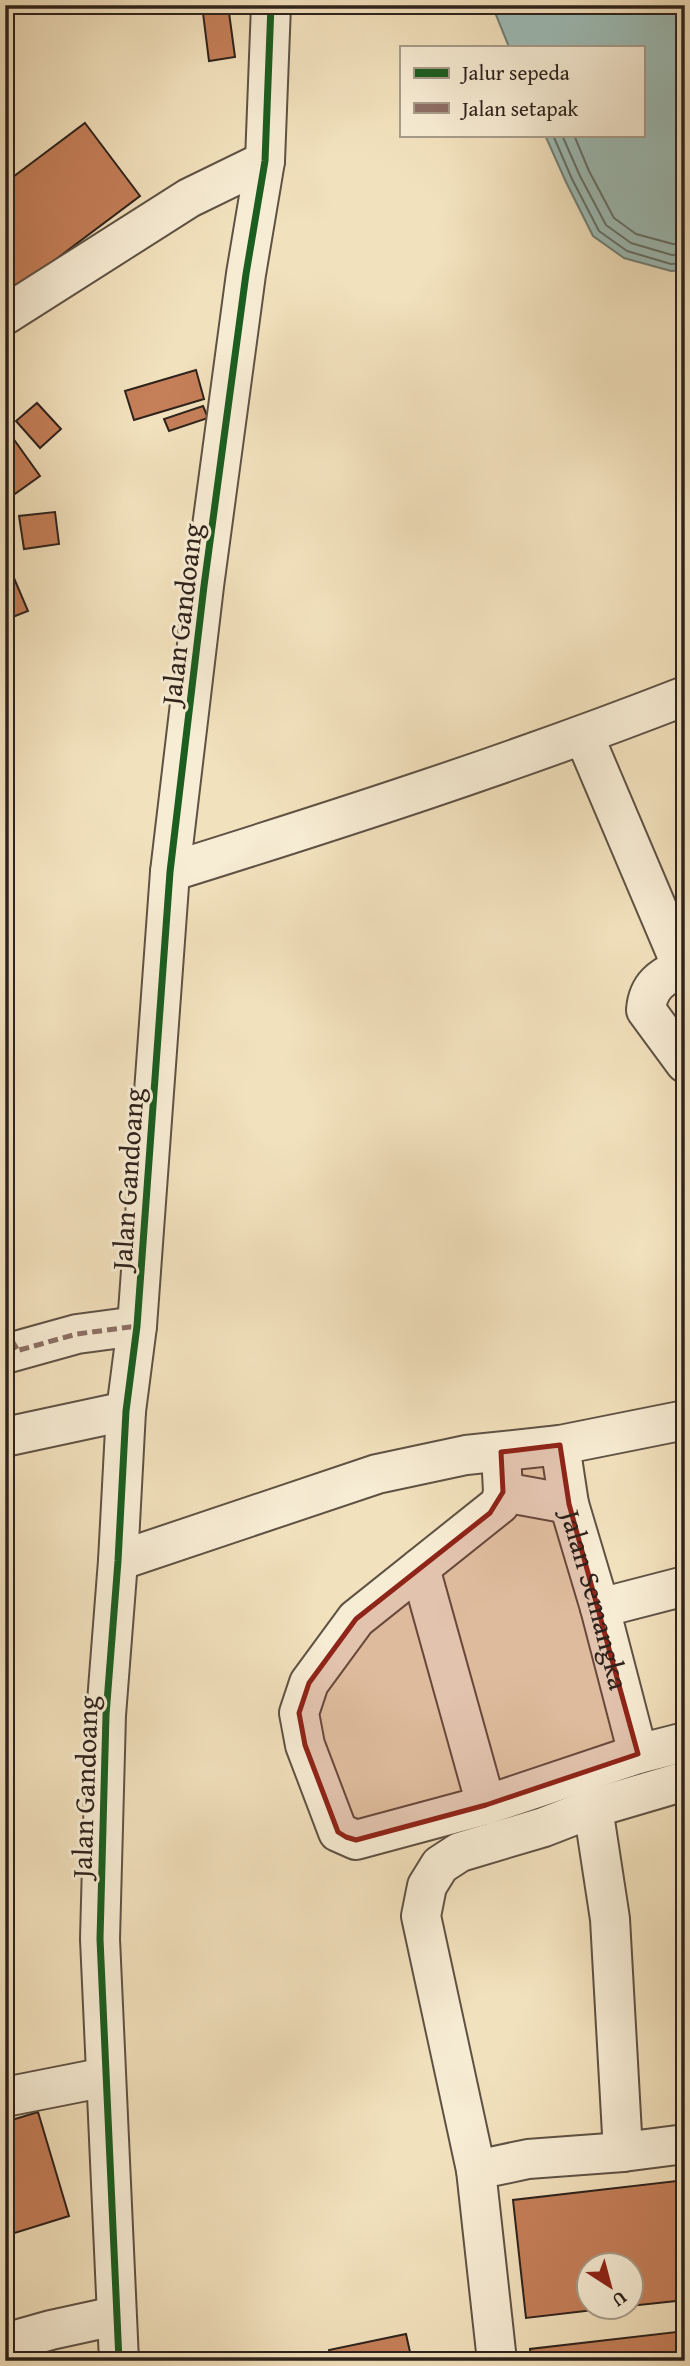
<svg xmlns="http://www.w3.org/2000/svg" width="690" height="2366" font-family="'Gentium Book Plus',serif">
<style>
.water{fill:#9cbcb6;stroke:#707f78;stroke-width:2}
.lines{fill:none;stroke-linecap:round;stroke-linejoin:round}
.shore{stroke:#657069;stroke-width:2}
.building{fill:#c57f59;stroke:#2e231c;stroke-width:2}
.minor-casing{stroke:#5f5244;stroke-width:42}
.minor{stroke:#f7ecd4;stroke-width:38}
.quiet{stroke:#8d6e63;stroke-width:5;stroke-dasharray:10 5;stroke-linecap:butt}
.cycleway-casing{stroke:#f7ecd4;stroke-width:11}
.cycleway{stroke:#1b5e20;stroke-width:7}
.marked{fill:#8f2418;fill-opacity:0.2;stroke:#8f2418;stroke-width:5;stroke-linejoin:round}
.labels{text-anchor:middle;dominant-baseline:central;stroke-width:6;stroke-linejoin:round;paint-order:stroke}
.street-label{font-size:28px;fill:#2e231c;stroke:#f7ecd4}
</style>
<rect width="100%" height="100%" fill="#f2e1bd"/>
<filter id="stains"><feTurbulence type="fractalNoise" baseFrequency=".00286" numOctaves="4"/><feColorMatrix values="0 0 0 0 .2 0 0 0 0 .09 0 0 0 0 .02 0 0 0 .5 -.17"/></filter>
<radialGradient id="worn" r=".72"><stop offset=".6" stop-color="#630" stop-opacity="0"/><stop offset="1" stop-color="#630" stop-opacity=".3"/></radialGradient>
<path class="water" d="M492 5H685V270L671 271 624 258 593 236 566 182 545 135H643V47H509Z"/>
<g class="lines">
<g class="shore">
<path d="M553 135 572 179 599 231 627 251 671 264 685 263"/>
<path d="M562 135 580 176 606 225 631 243 672 255 685 254"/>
<path d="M574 135 589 171 614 218 636 234 673 244H685"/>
</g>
</g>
<g class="building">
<path d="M202 5H228L235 57 209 61Z"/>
<path d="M85 123 140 196 15 290 5 277V183Z"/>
<path d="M196 370 204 399 134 420 125 391Z"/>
<path d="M37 403 61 429 40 448 16 421Z"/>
<path d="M203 406 208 418 169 431 164 419Z"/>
<path d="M10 434 40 476 5 501V437Z"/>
<path d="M55 512 59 544 24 549 19 516Z"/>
<path d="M5 557 28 611 5 620Z"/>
<path d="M38 2112 69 2216 5 2236V2122Z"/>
<path d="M685 2180V2300L630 2306V2264H588V2306H628L526 2318 513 2200Z"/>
<path d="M685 2331V2361H531L530 2349Z"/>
<path d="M406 2334 412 2361H331L329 2350Z"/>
</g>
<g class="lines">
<defs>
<g id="minor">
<path d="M5 315 189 198 265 161"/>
<path d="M584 736 682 967"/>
<path d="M170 872C343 818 516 762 685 696"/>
<path d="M685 965C663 977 648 984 646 1010L685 1063"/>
<path d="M5 1354 77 1334 137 1326"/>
<path d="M5 1437 126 1411"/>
<path id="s1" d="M560 1445 569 1504 600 1608 638 1754"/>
<path d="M501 1452 503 1492 500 1504 356 1619 309 1683 299 1713 305 1745 338 1832 356 1840 486 1805 638 1754 685 1742"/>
<path d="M503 1492 569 1504"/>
<path d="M118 1561 377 1474 466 1455 560 1445 685 1420"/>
<path d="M420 1568 486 1805"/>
<path d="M600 1608 685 1586"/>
<path d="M593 1808 610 1919 623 2152"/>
<path d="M5 2097 106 2077"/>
<path d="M476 2170 421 1916 427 1886 440 1865 460 1852 544 1827 593 1808 685 1781"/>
<path d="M5 2343 51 2330 115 2316"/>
<path d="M119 2361 100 1939 106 1715 118 1561 126 1411 137 1326 170 872 204 586 246 274 265 161 271 5"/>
<path d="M497 2361 476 2170 528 2159 623 2152 685 2144"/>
</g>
</defs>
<use href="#minor" class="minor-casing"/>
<use href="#minor" class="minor"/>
<g class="quiet">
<path d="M5 1330 17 1349"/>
<path d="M5 1354 77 1334 137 1326"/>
</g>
<defs>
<path id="cycleway" d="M119 2361 100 1939 106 1715 118 1561 126 1411 137 1326 170 872 204 586 246 274 265 161 271 5"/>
</defs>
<use href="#cycleway" class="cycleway-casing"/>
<use href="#cycleway" class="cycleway"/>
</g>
<path class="marked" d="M560 1445 569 1504 638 1754 486 1805 356 1840 346 1837 338 1832 305 1745 299 1713 309 1683 356 1619 490 1513 503 1492 501 1452Z"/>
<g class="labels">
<g class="street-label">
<text transform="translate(181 614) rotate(-83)">Jalan Gandoang</text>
<text transform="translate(127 1179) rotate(-86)">Jalan Gandoang</text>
<text stroke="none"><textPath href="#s1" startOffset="159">Jalan Semangka</textPath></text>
<text transform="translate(84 1787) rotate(-88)">Jalan Gandoang</text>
</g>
</g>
<rect width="690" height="2366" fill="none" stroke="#f2e1bd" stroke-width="28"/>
<rect x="7" y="7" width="676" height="2352" fill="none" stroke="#2e231c" stroke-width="3.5"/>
<rect x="14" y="14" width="662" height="2338" fill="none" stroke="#2e231c" stroke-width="2"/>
<rect x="400" y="46" width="245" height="91" fill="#f7ecd4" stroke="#a79c8a" stroke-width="2"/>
<rect x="414" y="68" width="35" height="10" fill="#1b5e20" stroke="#a79c8a" stroke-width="2"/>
<text x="462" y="80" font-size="21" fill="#2e231c">Jalur sepeda</text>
<rect x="414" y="103" width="35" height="10" fill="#8d6e63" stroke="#a79c8a" stroke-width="2"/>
<text x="462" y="116" font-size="21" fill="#2e231c">Jalan setapak</text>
<g transform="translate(610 2286) rotate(144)"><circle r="33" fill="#f7ecd4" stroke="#a79c8a" stroke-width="2"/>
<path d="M0-5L12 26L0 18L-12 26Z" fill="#8f2418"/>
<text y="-10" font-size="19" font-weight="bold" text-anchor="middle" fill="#2e231c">U</text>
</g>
<rect width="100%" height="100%" filter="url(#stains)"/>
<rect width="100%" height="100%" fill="url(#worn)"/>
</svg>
